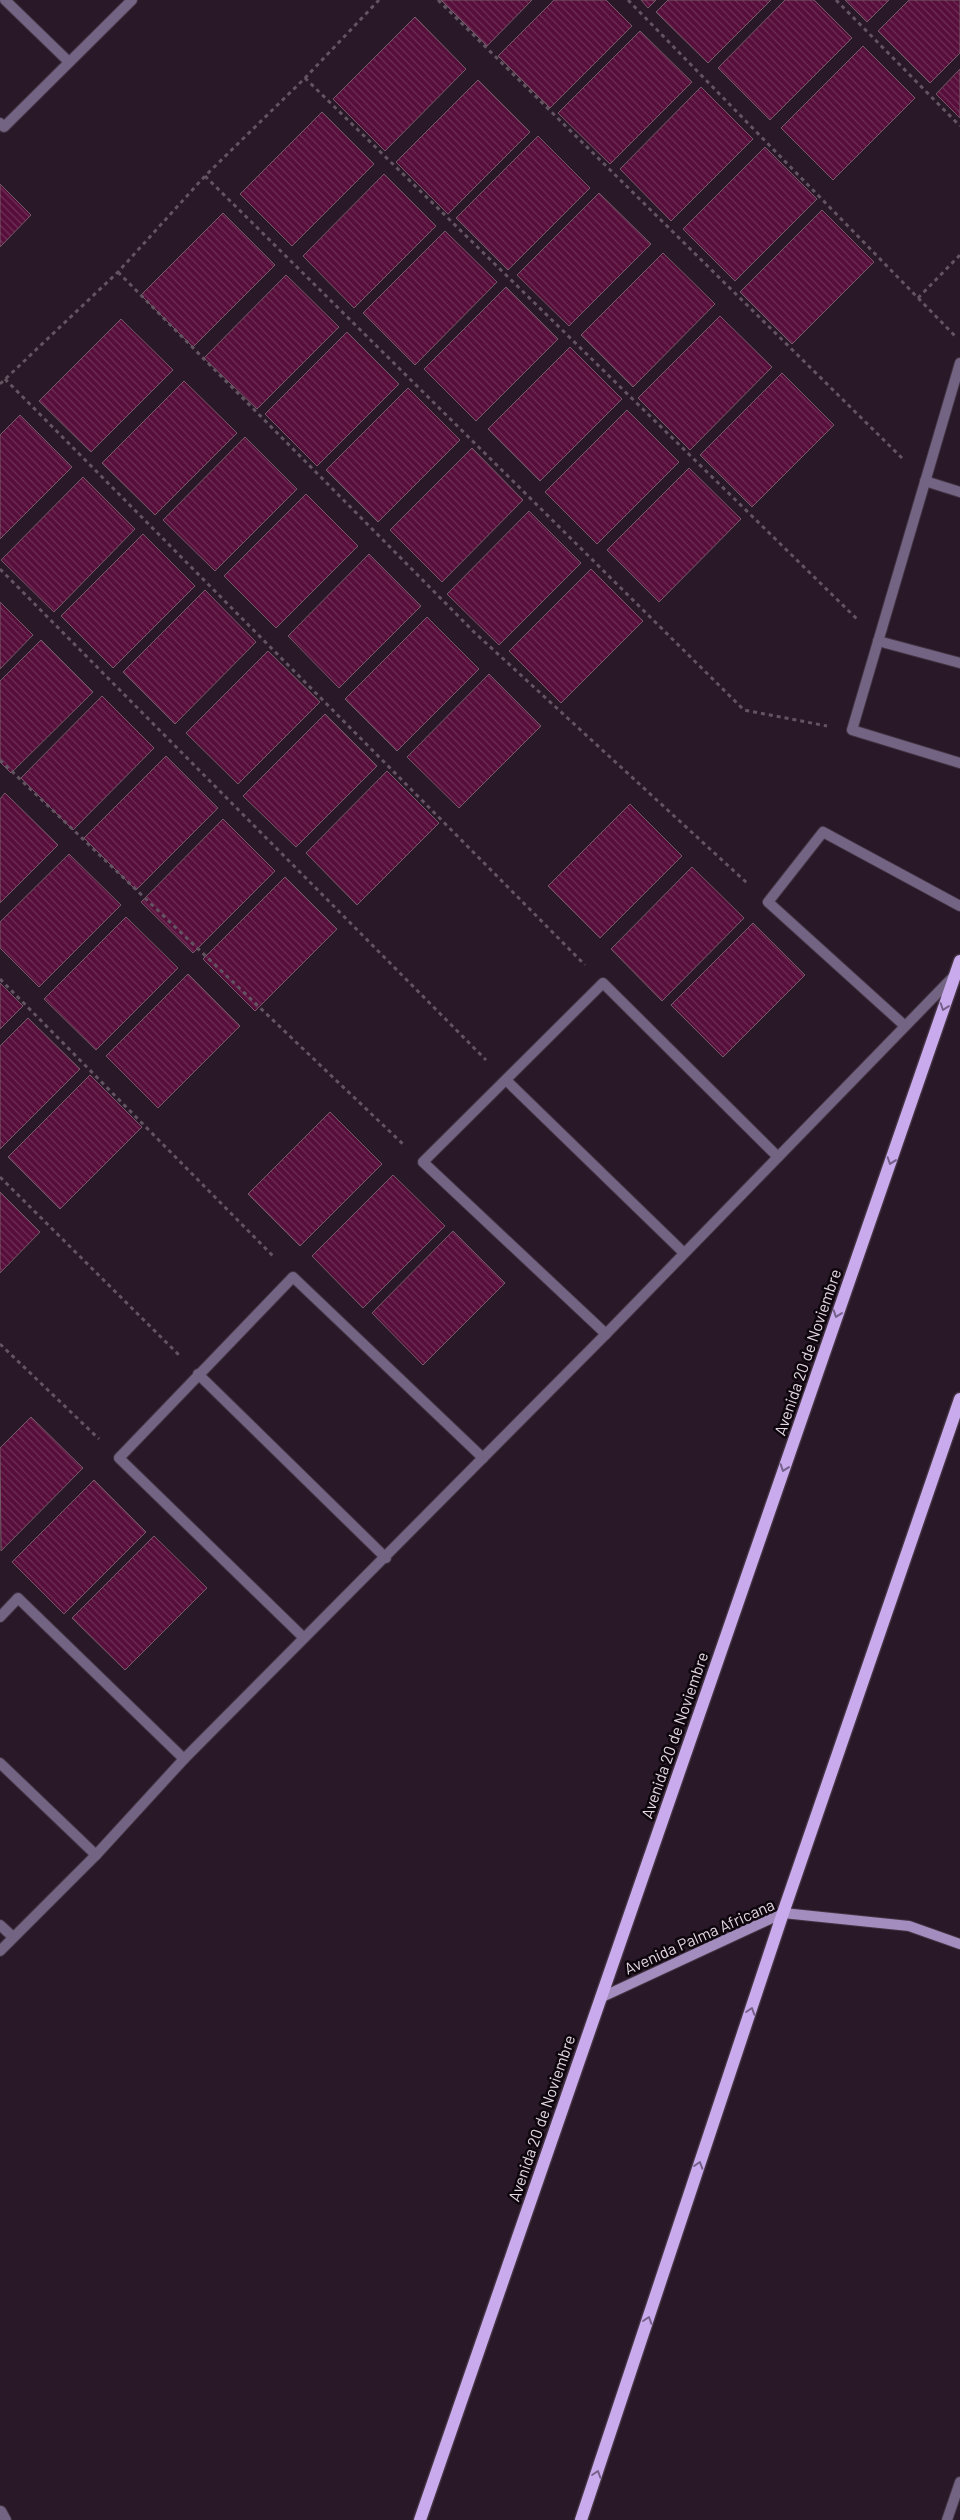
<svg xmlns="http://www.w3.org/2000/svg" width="960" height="2520" font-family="Barlow,sans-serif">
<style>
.building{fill:url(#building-back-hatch);stroke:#755b67}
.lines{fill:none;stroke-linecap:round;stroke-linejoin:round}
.lane-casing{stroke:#433342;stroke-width:12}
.street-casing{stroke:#433342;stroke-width:12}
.secondary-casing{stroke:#433342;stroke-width:12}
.primary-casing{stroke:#433342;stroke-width:15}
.path{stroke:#635462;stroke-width:3;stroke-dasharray:4 4;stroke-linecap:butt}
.lane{stroke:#736484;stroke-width:10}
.street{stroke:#736484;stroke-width:10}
.secondary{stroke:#a38cbe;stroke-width:10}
.primary{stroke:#c9aaec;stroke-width:12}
.oneway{stroke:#746088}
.labels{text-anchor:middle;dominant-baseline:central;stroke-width:5;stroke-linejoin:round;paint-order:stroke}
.street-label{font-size:16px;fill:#e3d7e2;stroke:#0d060d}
</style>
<defs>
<pattern id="building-back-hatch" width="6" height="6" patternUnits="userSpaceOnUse" patternTransform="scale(1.25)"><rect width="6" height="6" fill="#570e3b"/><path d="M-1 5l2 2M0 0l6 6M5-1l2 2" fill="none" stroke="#6f3057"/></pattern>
</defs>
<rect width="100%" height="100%" fill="#291828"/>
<g class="building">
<path d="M441 0H532L487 46Z"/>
<path d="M554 0H606L632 26 550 108 498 56Z"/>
<path d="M641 0H656L648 8Z"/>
<path d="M668 0H771L708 63 656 12Z"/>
<path d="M785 0H814L852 38 770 120 718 68Z"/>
<path d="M845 0H889L867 22Z"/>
<path d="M909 0H960V53L930 83 878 31Z"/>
<path d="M415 17 466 69 385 151 333 99Z"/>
<path d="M640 31 692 82 610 164 558 113Z"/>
<path d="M863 46 915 98 833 180 781 128Z"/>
<path d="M960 69V118L936 94Z"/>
<path d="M478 80 530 132 448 214 396 162Z"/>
<path d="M701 87 753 139 671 221 620 169Z"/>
<path d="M322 112 374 164 292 246 240 194Z"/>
<path d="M538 136 590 188 508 270 456 218Z"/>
<path d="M765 147 817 199 735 281 683 229Z"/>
<path d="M384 174 436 226 354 308 303 256Z"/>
<path d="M0 184 31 215 0 247Z"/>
<path d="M599 193 651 244 569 326 517 275Z"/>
<path d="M822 210 874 262 792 344 740 292Z"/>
<path d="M223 213 275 265 193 347 141 295Z"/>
<path d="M445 231 497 282 415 365 363 313Z"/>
<path d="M663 253 715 304 633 387 581 335Z"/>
<path d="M286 275 339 327 257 409 204 358Z"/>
<path d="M506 287 558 339 476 421 424 369Z"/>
<path d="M720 316 772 367 690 450 638 398Z"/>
<path d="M121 319 173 370 91 452 39 401Z"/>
<path d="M347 332 399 384 317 466 265 414Z"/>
<path d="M570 347 622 399 540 481 488 429Z"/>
<path d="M782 373 834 425 752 507 700 455Z"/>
<path d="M184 381 237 433 155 515 102 463Z"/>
<path d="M408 388 460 440 378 522 326 470Z"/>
<path d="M627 410 679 462 597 544 545 492Z"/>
<path d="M20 415 72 467 0 539V435Z"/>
<path d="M245 437 297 489 215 571 163 520Z"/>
<path d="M472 448 523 500 442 582 390 530Z"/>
<path d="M689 468 741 519 659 602 607 550Z"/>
<path d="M83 477 135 529 54 612 1 560Z"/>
<path d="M306 494 358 546 276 628 224 576Z"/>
<path d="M529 511 581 563 499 645 447 594Z"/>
<path d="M143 534 195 586 113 668 61 616Z"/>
<path d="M369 554 421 606 339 688 288 636Z"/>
<path d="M591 569 643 621 561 703 509 651Z"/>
<path d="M205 590 256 642 175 724 123 672Z"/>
<path d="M0 602 33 635 0 669Z"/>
<path d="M427 617 479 669 397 751 345 699Z"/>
<path d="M41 640 93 692 11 773 0 762V681Z"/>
<path d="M268 651 320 702 238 784 186 733Z"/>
<path d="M489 674 541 726 459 808 407 757Z"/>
<path d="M102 696 154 748 73 830 21 778Z"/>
<path d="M325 714 377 766 296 847 243 796Z"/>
<path d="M166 756 218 808 136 890 84 838Z"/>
<path d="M387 771 439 823 357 905 306 853Z"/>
<path d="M5 793 58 845 0 903V799Z"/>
<path d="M630 804 682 856 600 938 548 886Z"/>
<path d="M223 819 275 871 193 953 141 902Z"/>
<path d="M69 854 121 905 39 987 0 948V922Z"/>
<path d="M692 867 744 918 662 1001 611 949Z"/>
<path d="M285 877 337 929 255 1011 203 959Z"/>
<path d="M126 917 178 968 96 1050 44 999Z"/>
<path d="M753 923 805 975 723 1057 671 1005Z"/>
<path d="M188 974 240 1026 158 1108 106 1056Z"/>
<path d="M0 983 23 1006 0 1029Z"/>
<path d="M28 1018 80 1069 0 1149V1046Z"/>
<path d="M90 1075 142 1127 60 1209 8 1157Z"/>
<path d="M330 1112 382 1164 300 1246 248 1194Z"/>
<path d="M393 1175 445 1226 363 1308 312 1256Z"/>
<path d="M0 1192 40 1232 0 1273Z"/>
<path d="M453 1231 505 1283 423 1365 372 1313Z"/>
<path d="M31 1417 83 1468 1 1551 0 1448Z"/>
<path d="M94 1480 146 1532 64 1614 12 1562Z"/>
<path d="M154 1536 207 1588 125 1670 72 1618Z"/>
</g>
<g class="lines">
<defs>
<g id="lane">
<path d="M5 0 69 62"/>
<path d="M0 123 4 127 132 0"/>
<path d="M960 363 852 730 960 763"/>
<path d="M925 481 960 492"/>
<path d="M878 641 960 663"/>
<path d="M905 1026 768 902 823 832 960 906"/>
<path d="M506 1080 684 1253"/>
<path d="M606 1334 423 1162 603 983 778 1157"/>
<path d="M198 1374 386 1558"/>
<path d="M0 1617 18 1598 184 1759"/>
<path d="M303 1637 119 1458 293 1277 483 1458"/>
<path d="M0 1763 96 1855"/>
<path d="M0 1925 13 1937"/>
</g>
<g id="street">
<path d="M0 1951 96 1855 184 1759 606 1334 955 975"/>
<path d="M1 2511 6 2520"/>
<path d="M947 2520 960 2482"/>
</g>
<path id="secondary" d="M600 1998 783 1913 909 1926 960 1944"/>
<g id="primary">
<path d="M420 2520 960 961"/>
<path d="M581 2520 783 1913 960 1399"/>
</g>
</defs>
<use href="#lane" class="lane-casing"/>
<use href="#street" class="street-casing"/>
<use href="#secondary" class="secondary-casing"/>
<use href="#primary" class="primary-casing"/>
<g class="path">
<path d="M438 0 904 460"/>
<path d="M628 0 956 337"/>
<path d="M836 0 960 126"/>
<path d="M305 78 857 619"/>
<path d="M205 176 744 710 827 726"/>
<path d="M118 272 474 632 747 883"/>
<path d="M918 298 960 255"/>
<path d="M5 379 585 965"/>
<path d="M0 384 118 272 205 176 305 78 379 0"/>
<path d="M0 569 486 1060"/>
<path d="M0 760 404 1145"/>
<path d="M0 979 274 1257"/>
<path d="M0 1177 180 1356"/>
<path d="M0 1344 99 1439"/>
</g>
<use href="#lane" class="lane"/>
<use href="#street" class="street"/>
<use href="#secondary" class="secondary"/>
<use href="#primary" class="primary"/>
</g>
<defs><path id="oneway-chevron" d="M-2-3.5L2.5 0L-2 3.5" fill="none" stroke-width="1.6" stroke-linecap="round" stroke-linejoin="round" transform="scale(1.25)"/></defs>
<g class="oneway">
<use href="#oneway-chevron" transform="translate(944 1007) rotate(109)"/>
<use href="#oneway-chevron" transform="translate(891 1161) rotate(109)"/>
<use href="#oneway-chevron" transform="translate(837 1314) rotate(109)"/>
<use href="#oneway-chevron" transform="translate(784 1468) rotate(109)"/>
<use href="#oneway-chevron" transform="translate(751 2011) rotate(-72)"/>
<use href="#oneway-chevron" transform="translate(699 2165) rotate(-72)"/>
<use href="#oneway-chevron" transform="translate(648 2320) rotate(-72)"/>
<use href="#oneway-chevron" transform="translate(597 2474) rotate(-72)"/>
</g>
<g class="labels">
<g class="street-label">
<text transform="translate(807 1352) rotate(-71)">Avenida 20 de Noviembre</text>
<text transform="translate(674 1735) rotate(-71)">Avenida 20 de Noviembre</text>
<text transform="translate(699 1936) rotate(-24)">Avenida Palma Africana</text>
<text transform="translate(541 2118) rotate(-71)">Avenida 20 de Noviembre</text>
</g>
</g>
</svg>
